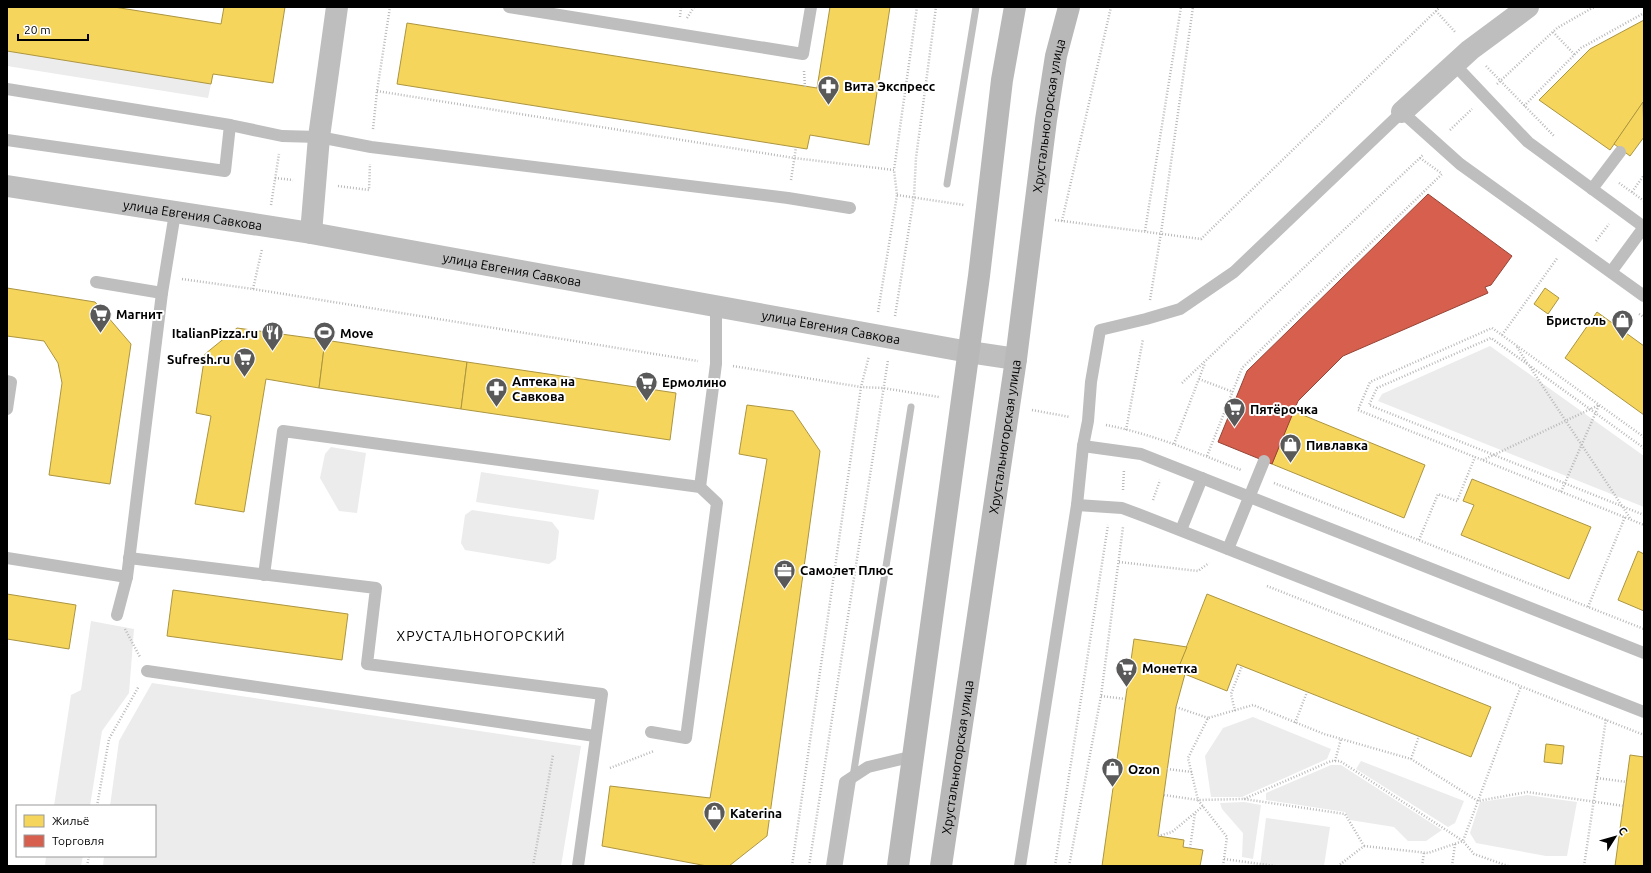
<svg xmlns="http://www.w3.org/2000/svg" width="1651" height="873" font-family="Ubuntu,sans-serif">
<style>
.green{fill:#ececec}
.homes{fill:#f6d55c;stroke:#ac9540}
.shops{fill:#d6604d;stroke:#964336}
.lines{fill:none;stroke-linecap:round;stroke-linejoin:round}
.stream{stroke:#bfbfbf;stroke-width:7}
.path{stroke:#b9b9b9;stroke-width:2.5;stroke-dasharray:1 2;stroke-linecap:butt}
.lane{stroke:#bebebe;stroke-width:12}
.street{stroke:#bebebe;stroke-width:22}
.secondary{stroke:#b8b8b8;stroke-width:22}
.labels{text-anchor:middle;dominant-baseline:central;stroke-width:4;stroke-linejoin:round;paint-order:stroke}
.poi-label{font-size:13px;font-weight:bold;fill:#000;stroke:#fff;text-anchor:start}
.street-label{font-size:13px;fill:#000;stroke:#fff}
.neighbourhood-label{font-size:14px;letter-spacing:1px;fill:#000;stroke:#fff}
</style>
<rect width="100%" height="100%" fill="#fff"/>
<g class="green">
<path d="M7 51 211 84 208 98 7 66Z"/>
<path d="M1490 346 1644 456V507L1378 401 1382 394Z"/>
<path d="M331 447 366 453 357 513 339 511 320 478 325 454Z"/>
<path d="M481 472 599 490 594 520 476 502Z"/>
<path d="M472 510 552 522 559 531 556 559 549 564 465 550 461 543 465 515Z"/>
<path d="M91 621 134 629 129 693 102 731 90 806H54L71 695 81 690Z"/>
<path d="M152 683 581 746 561 866H103L104 856H155V806H110L119 741Z"/>
<path d="M1253 717 1331 749 1327 759 1242 797H1211L1205 756 1223 728Z"/>
<path d="M1361 761 1464 801 1455 823 1448 827 1356 769Z"/>
<path d="M1331 765H1341L1442 830 1426 841H1408L1394 827 1350 820 1345 812 1266 800V793Z"/>
<path d="M1527 795 1577 802 1567 856H1546L1476 843 1470 833 1480 802Z"/>
<path d="M1244 802 1261 805 1253 859 1242 857 1243 833 1222 809 1220 803Z"/>
<path d="M1266 818 1330 827 1324 866H1260Z"/>
<path d="M46 856H83L81 866H45Z"/>
</g>
<g class="homes">
<path d="M7 7H114L221 24 224 7H285L273 83 213 74 211 84 7 51Z"/>
<path d="M830 7H890L869 145 810 135 807 149 397 84 407 23 817 88Z"/>
<path d="M1644 20V101L1610 150 1539 100 1590 49Z"/>
<path d="M1643 102 1644 137 1630 156 1614 144Z"/>
<path d="M7 288 95 302 131 344 110 484 49 475 62 383 58 363 44 341 7 336Z"/>
<path d="M1545 288 1559 298 1548 314 1534 304Z"/>
<path d="M1597 312 1644 346V415L1565 358Z"/>
<path d="M237 328 325 340 319 388 266 379 244 512 195 504 211 416 196 413 205 354Z"/>
<path d="M325 340 467 362 461 409 319 388Z"/>
<path d="M467 362 676 393 670 440 461 409Z"/>
<path d="M747 405 793 411 820 451 767 836 729 866H707L602 846 610 786 710 798 767 459 739 454Z"/>
<path d="M1293 411 1425 465 1404 518 1272 464Z"/>
<path d="M1472 479 1591 527 1569 579 1461 535 1474 505 1463 501Z"/>
<path d="M1638 551 1644 554V611L1618 600Z"/>
<path d="M173 590 348 614 342 660 167 636Z"/>
<path d="M7 594 76 605 69 649 7 639Z"/>
<path d="M1207 594 1491 707 1471 757 1237 664 1227 691 1177 671Z"/>
<path d="M1134 639 1187 647 1177 671 1185 674 1176 707 1158 836 1184 840 1183 847 1203 850 1200 866H1102Z"/>
<path d="M1546 744 1564 746 1562 764 1544 762Z"/>
<path d="M1630 755 1644 757V866H1615Z"/>
</g>
<path class="shops" d="M1428 194 1512 256 1491 285 1485 287 1488 293 1343 356 1298 401 1272 464 1218 442 1247 371Z"/>
<g class="lines">
<g class="stream">
<path d="M947 184 976 7"/>
<path d="M839 866 911 407"/>
</g>
<g class="path">
<path d="M1436 11 1456 33"/>
<path d="M680 17 681 7"/>
<path d="M687 18 694 7"/>
<path d="M1553 32 1575 55"/>
<path d="M1486 66 1555 137"/>
<path d="M804 71 805 87"/>
<path d="M1497 84 1557 28 1594 7"/>
<path d="M377 91 794 158 894 170 917 7"/>
<path d="M1524 106 1581 48 1644 13"/>
<path d="M373 129 377 91 390 7"/>
<path d="M1450 130 1472 109"/>
<path d="M1420 158 1441 173"/>
<path d="M275 178 293 180"/>
<path d="M791 180 796 147"/>
<path d="M1619 183 1644 201"/>
<path d="M338 186 369 190 370 164"/>
<path d="M1632 192 1644 175"/>
<path d="M897 195 964 205"/>
<path d="M271 205 279 154"/>
<path d="M1055 220 1201 239 1440 7"/>
<path d="M1062 221 1111 7"/>
<path d="M1145 231 1181 7"/>
<path d="M1596 241 1609 224"/>
<path d="M182 279 253 289 698 361"/>
<path d="M253 289 262 249"/>
<path d="M1150 300 1161 233 1193 7"/>
<path d="M878 312 897 195 894 170"/>
<path d="M1639 314 1644 317"/>
<path d="M895 316 914 197 916 158 936 7"/>
<path d="M1502 335 1558 257"/>
<path d="M1517 347 1527 363"/>
<path d="M733 366 861 387 883 388 939 397"/>
<path d="M1530 367 1630 518"/>
<path d="M1199 379 1233 392"/>
<path d="M1182 383 1423 155"/>
<path d="M1032 410 1070 417"/>
<path d="M1106 425C1153 434 1197 453 1241 470"/>
<path d="M1126 430 1143 339"/>
<path d="M1644 437 1492 328 1370 382 1358 410 1644 525"/>
<path d="M1174 444 1205 363"/>
<path d="M1644 448 1491 338 1377 388 1369 405 1644 515"/>
<path d="M1207 456 1242 368 1442 174"/>
<path d="M1483 460 1599 405 1561 492"/>
<path d="M1274 483 1644 629"/>
<path d="M1123 490 1124 469"/>
<path d="M1153 500 1160 480"/>
<path d="M1419 540 1438 494 1457 501 1475 457"/>
<path d="M1119 562 1198 571 1209 563"/>
<path d="M1267 586 1644 735"/>
<path d="M1588 607 1625 517"/>
<path d="M125 629 140 657"/>
<path d="M1101 696 1125 699"/>
<path d="M1176 707 1208 718"/>
<path d="M1235 711 1231 694 1242 666"/>
<path d="M1295 723 1307 692"/>
<path d="M1411 759 1419 736"/>
<path d="M1335 761 1341 739"/>
<path d="M610 768 654 751"/>
<path d="M1167 769 1192 772"/>
<path d="M1597 778 1627 782"/>
<path d="M1164 795 1198 800 1244 799 1345 814 1364 846 1338 866"/>
<path d="M1244 799 1331 761H1340L1463 841 1474 854 1508 866"/>
<path d="M97 806 109 739 139 686"/>
<path d="M1158 836 1172 832 1203 806"/>
<path d="M1364 846 1428 853 1463 841 1521 686"/>
<path d="M1190 848 1195 813"/>
<path d="M1224 859 1275 866"/>
<path d="M87 866 89 856"/>
<path d="M533 866 553 755"/>
<path d="M792 866 861 387 869 356"/>
<path d="M809 866 888 360"/>
<path d="M1055 866 1108 525"/>
<path d="M1069 866 1101 696 1123 527"/>
<path d="M1223 866 1227 837 1198 800 1188 758 1208 718 1253 705 1324 734 1411 759 1478 801 1527 792 1624 806"/>
<path d="M1422 866 1424 853"/>
<path d="M1452 866 1455 844"/>
<path d="M1584 866 1606 719"/>
</g>
<g class="lane">
<path d="M509 7 803 54 811 7"/>
<path d="M1454 64 1528 142 1644 227"/>
<path d="M7 89 230 125 282 136 319 137 371 147 788 198 850 208"/>
<path d="M7 140 225 171 230 125"/>
<path d="M1592 189 1620 152"/>
<path d="M1611 272 1644 227"/>
<path d="M96 282 162 293"/>
<path d="M7 381 11 382 7 409"/>
<path d="M1083 446 1141 454 1644 653"/>
<path d="M700 487 716 364V306"/>
<path d="M1077 505 1122 508 1146 517 1644 712"/>
<path d="M1181 530 1202 478"/>
<path d="M1228 549 1264 461"/>
<path d="M7 558 127 577"/>
<path d="M129 558 376 588 367 664 602 694 578 866"/>
<path d="M264 575 283 431 700 487 717 503 686 738 651 732"/>
<path d="M117 615 127 577 162 293 175 213"/>
<path d="M147 671 595 736"/>
<path d="M832 866 845 782 868 767 914 756"/>
<path d="M1020 866 1077 505 1083 446 1088 421 1091 382 1100 330 1146 319 1180 309 1234 272 1402 112 1460 164 1644 296"/>
</g>
<g class="street">
<path d="M1402 112 1470 50 1528 7"/>
<path id="s1" d="M7 186 311 233 969 352 1016 359"/>
<path d="M311 233 319 137 337 7"/>
</g>
<g class="secondary">
<path d="M898 866 979 276 1002 80 1015 7"/>
<path id="s2" d="M941 866 1016 359 1046 120 1056 56 1069 7"/>
</g>
</g>
<defs>
<symbol id="pharmacy-pin" viewBox="-11 -11 22 30"><path d="M0 17L-7.5 6A9.5 9.5 0 1 1 7.5 6Z" fill="#595959" stroke="#fff"/><path d="M-2-6h4v4h4v4h-4v4h-4v-4h-4v-4h4Z" fill="#fff"/></symbol>
<symbol id="supermarket-pin" viewBox="-11 -11 22 30"><path d="M0 17L-7.5 6A9.5 9.5 0 1 1 7.5 6Z" fill="#595959" stroke="#fff"/><path d="M-6-5.5h2.5l.6 2H6L4.5 2H-2.5L-4.4-4H-6ZM-1.5 3.2a1.3 1.3 0 1 0 .1 0ZM3 3.2a1.3 1.3 0 1 0 .1 0Z" fill="#fff"/></symbol>
<symbol id="shop-pin" viewBox="-11 -11 22 30"><path d="M0 17L-7.5 6A9.5 9.5 0 1 1 7.5 6Z" fill="#595959" stroke="#fff"/><path d="M-5-2.5h2.3a2.7 3.5 0 0 1 5.4 0H5L5.5 6h-11ZM-1.5-2.5h3a1.5 2.3 0 0 0-3 0Z" fill="#fff"/></symbol>
<symbol id="restaurant-pin" viewBox="-11 -11 22 30"><path d="M0 17L-7.5 6A9.5 9.5 0 1 1 7.5 6Z" fill="#595959" stroke="#fff"/><path d="M-5-6h1v4h1v-4h1v4h1v-4h1v5L-1.5 .5V6h-2V.5L-5-1ZM5-6V6H3V1.5H1.5Q1.5-4 5-6Z" fill="#fff"/></symbol>
<symbol id="stadium-pin" viewBox="-11 -11 22 30"><path d="M0 17L-7.5 6A9.5 9.5 0 1 1 7.5 6Z" fill="#595959" stroke="#fff"/><path d="M0-5a6.5 5 0 1 0 0 10a6.5 5 0 1 0 0-10ZM-3.5-1.8h7v3.6h-7Z" fill="#fff"/></symbol>
<symbol id="office-pin" viewBox="-11 -11 22 30"><path d="M0 17L-7.5 6A9.5 9.5 0 1 1 7.5 6Z" fill="#595959" stroke="#fff"/><path d="M-6-3h4V-5.5h4V-3h4V5H-6ZM-1-4.5V-3h2v-1.5ZM-6 0V1H6V0Z" fill="#fff"/></symbol>
</defs>
<g fill-rule="evenodd">
<use href="#pharmacy-pin" x="816" y="74" width="25" height="34"/>
<use href="#supermarket-pin" x="88" y="302" width="25" height="34"/>
<use href="#shop-pin" x="1610" y="308" width="25" height="34"/>
<use href="#restaurant-pin" x="260" y="320" width="25" height="34"/>
<use href="#stadium-pin" x="312" y="320" width="25" height="34"/>
<use href="#supermarket-pin" x="232" y="346" width="25" height="34"/>
<use href="#supermarket-pin" x="634" y="370" width="25" height="34"/>
<use href="#pharmacy-pin" x="484" y="376" width="25" height="34"/>
<use href="#supermarket-pin" x="1222" y="396" width="25" height="34"/>
<use href="#shop-pin" x="1278" y="432" width="25" height="34"/>
<use href="#office-pin" x="772" y="558" width="25" height="34"/>
<use href="#supermarket-pin" x="1114" y="656" width="25" height="34"/>
<use href="#shop-pin" x="1100" y="756" width="25" height="34"/>
<use href="#shop-pin" x="702" y="800" width="25" height="34"/>
</g>
<g class="labels">
<g class="poi-label">
<text x="844" y="86">Вита Экспресс</text>
<text x="116" y="314">Магнит</text>
<text x="1606" y="320" text-anchor="end">Бристоль</text>
<text x="258" y="333" text-anchor="end">ItalianPizza.ru</text>
<text x="340" y="333">Move</text>
<text x="230" y="359" text-anchor="end">Sufresh.ru</text>
<text x="512" y="381">Аптека на<tspan x="512" dy="15">Савкова</tspan></text>
<text x="662" y="382">Ермолино</text>
<text x="1250" y="409">Пятёрочка</text>
<text x="1306" y="445">Пивлавка</text>
<text x="800" y="570">Самолет Плюс</text>
<text x="1142" y="668">Монетка</text>
<text x="1128" y="769">Ozon</text>
<text x="730" y="813">Katerina</text>
</g>
<g class="street-label">
<text stroke="none"><textPath href="#s2" startOffset="758">Хрустальногорская улица</textPath></text>
<text stroke="none"><textPath href="#s1" startOffset="188">улица Евгения Савкова</textPath></text>
<text stroke="none"><textPath href="#s1" startOffset="512">улица Евгения Савкова</textPath></text>
<text stroke="none"><textPath href="#s1" startOffset="836">улица Евгения Савкова</textPath></text>
<text stroke="none"><textPath href="#s2" startOffset="434">Хрустальногорская улица</textPath></text>
<text stroke="none"><textPath href="#s2" startOffset="110">Хрустальногорская улица</textPath></text>
</g>
<g class="neighbourhood-label">
<text x="481" y="636">ХРУСТАЛЬНОГОРСКИЙ</text>
</g>
</g>
<rect width="1651" height="873" fill="none" stroke="#000000" stroke-width="16"/>
<rect x="16" y="805" width="140" height="52" fill="#ffffff" stroke="#999999"/>
<rect x="24" y="815" width="20" height="12" fill="#f6d55c" stroke="#999999"/>
<text x="52" y="825" font-size="12" fill="#000000">Жильё</text>
<rect x="24" y="835" width="20" height="12" fill="#d6604d" stroke="#999999"/>
<text x="52" y="845" font-size="12" fill="#000000">Торговля</text>
<g transform="translate(1615 837) rotate(53)" stroke="#ffffff" stroke-width="3" paint-order="stroke">
<path d="M0-3L7 15L0 10L-7 15Z" fill="#000000"/>
<text y="-6" font-size="11" font-weight="bold" text-anchor="middle" fill="#000000">С</text>
</g>
<path d="M18 34v6h70v-6" fill="none" stroke="#000000" stroke-width="2"/>
<text x="24" y="34" font-size="12" fill="#000000" stroke="#ffffff" stroke-width="3" paint-order="stroke">20 m</text>
</svg>
